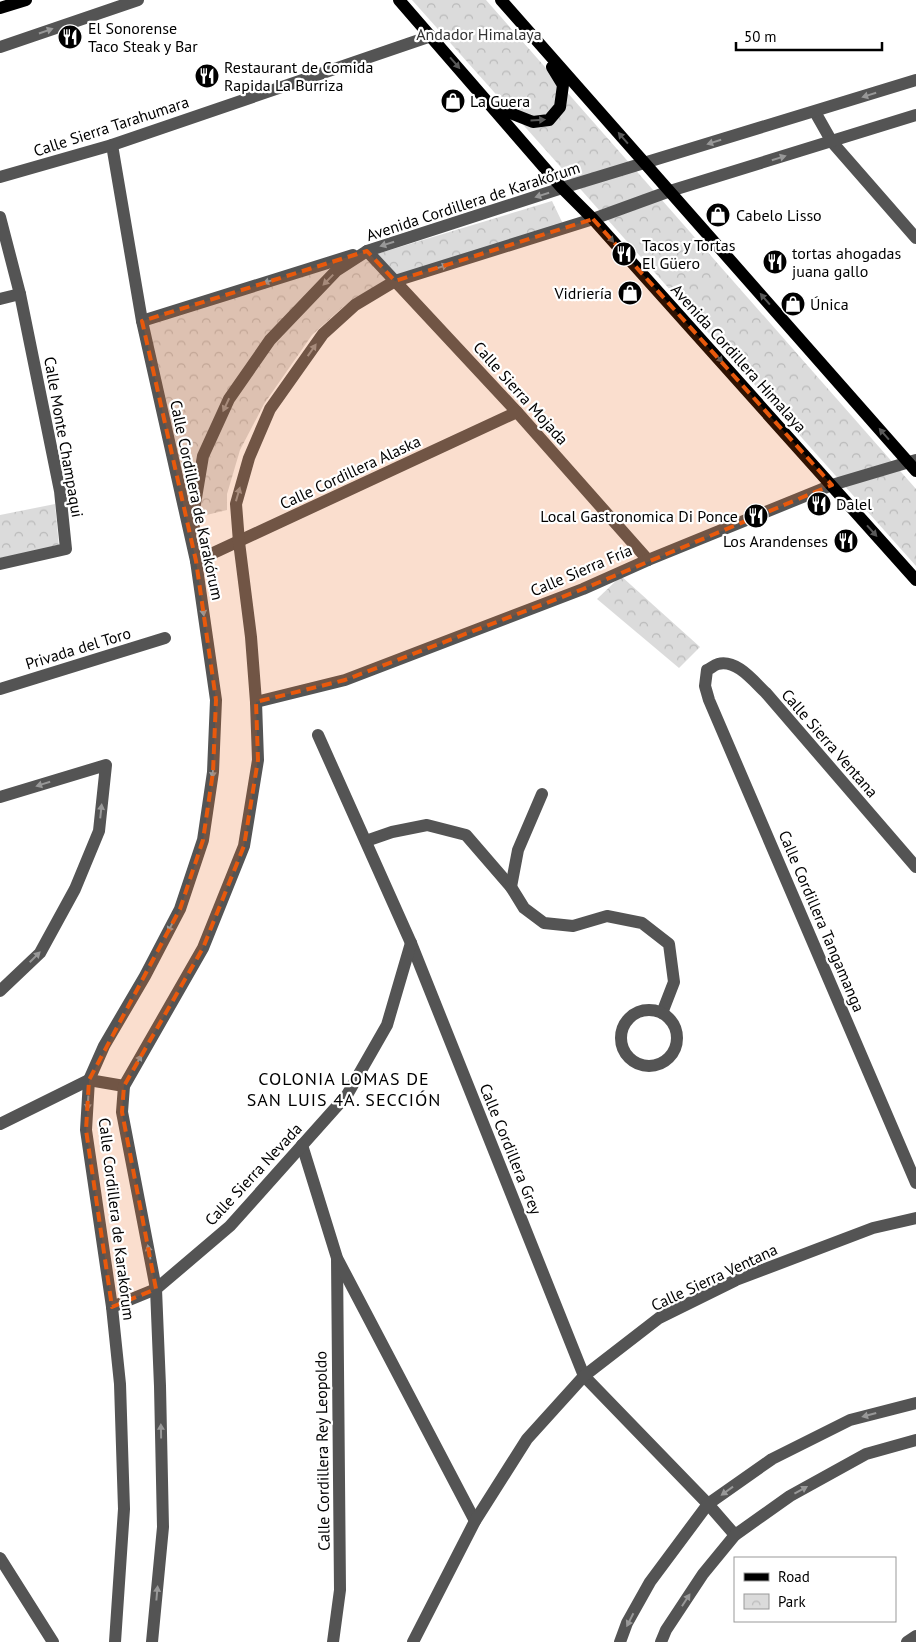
<svg xmlns="http://www.w3.org/2000/svg" width="916" height="1642" font-family="'PT Sans',sans-serif">
<style>
.park{fill:url(#park-crowns)}
.lines{fill:none;stroke-linecap:round;stroke-linejoin:round}
.minor{stroke:#545454;stroke-width:12}
.major{stroke:#000;stroke-width:12}
.oneway{fill:#989898}
.oneway2{fill:#595959}
.marked{fill:#e8590c;fill-opacity:0.2;stroke:#e8590c;stroke-width:4;stroke-dasharray:10 6;stroke-linejoin:round}
.labels{text-anchor:middle;dominant-baseline:central;stroke-width:4.5;stroke-linejoin:round;paint-order:stroke}
.poi-label{font-size:16px;fill:#000;stroke:#fff;text-anchor:start}
.park-label{font-size:16px;fill:#323232;stroke:#fff}
.street-label{font-size:16px;fill:#000;stroke:#fff}
.neighbourhood-label{font-size:18px;letter-spacing:1px;fill:#000;stroke:#fff}
</style>
<defs>
<pattern id="park-crowns" width="20" height="18" patternUnits="userSpaceOnUse" patternTransform="scale(1.25)"><rect width="20" height="18" fill="#dbdbdb"/><path d="M2 6a3 3 0 1 1 6 0M12 15a3 3 0 1 1 6 0" fill="none" stroke="#bababa"/></pattern>
</defs>
<rect width="100%" height="100%" fill="#fff"/>
<g class="park">
<path d="M412 0H486L916 489V566Z"/>
<path d="M552 201 563 224 385 280 343 307 312 335 264 404 240 450 227 494V510L190 519 148 323Z"/>
<path d="M55 504 59 547 0 558V515Z"/>
<path d="M621 576 700 647 679 668 597 599Z"/>
</g>
<g class="lines">
<g class="minor">
<path d="M0 47 138 0"/>
<path d="M815 112 832 142 916 238"/>
<path d="M112 145 142 321 196 561 216 700 213 772 203 840 180 909 145 976 104 1046 89 1080 86 1130 112 1307 120 1384 124 1509 115 1642"/>
<path d="M0 177 112 145 431 36"/>
<path d="M0 217 20 294 60 491 66 549 0 564"/>
<path d="M367 251 517 412 648 560"/>
<path d="M0 299 20 294"/>
<path d="M142 321 353 255"/>
<path d="M194 528 193 516 203 456 229 399 270 340 336 271 367 251 562 188 916 80"/>
<path d="M196 561 517 412"/>
<path d="M0 689 165 638"/>
<path d="M256 702 345 680 583 589 648 560 832 485 916 460"/>
<path d="M318 735 411 943 584 1376 708 1504 735 1535"/>
<path d="M0 797 106 765 99 831 75 889 40 953 0 991"/>
<path d="M366 841 392 832 427 825 466 835 511 887 524 908 544 923 573 926 607 916 642 923 669 944 674 982 662 1013"/>
<path d="M916 867 766 693C754 682 737 659 718 664 714 665 710 669 707 670L705 686 709 700 916 1183"/>
<path d="M511 887 518 850 542 794"/>
<circle cx="649" cy="1038" r="28"/>
<path d="M0 1124 89 1080 124 1086"/>
<path d="M302 1145 337 1258 340 1590 333 1642"/>
<path d="M338 1260 475 1521"/>
<path d="M112 1307 156 1289 230 1226 347 1095 387 1025 411 943"/>
<path d="M0 1558 53 1642"/>
<path d="M152 1642 163 1527 160 1386 156 1289 122 1112 124 1086 203 948 244 846 258 760 256 702 251 637 239 542 236 504 249 458 270 409 323 334 355 305 395 281 593 219 670 191 916 115"/>
<path d="M413 1642 475 1521 527 1439 584 1376 659 1318 736 1280 873 1228 916 1218"/>
<path d="M620 1642 627 1623 650 1582 708 1504 772 1459 850 1420 916 1403"/>
<path d="M661 1642 666 1630 703 1574 735 1535 790 1496 866 1454 916 1440"/>
<path d="M907 1642 916 1636"/>
</g>
<g class="major">
<path d="M399 0 562 188 593 219 916 580"/>
<path d="M501 0 916 471"/>
<path d="M0 8 26 0"/>
<path d="M495 107 533 122 549 120 560 107 563 85 552 67"/>
</g>
</g>
<defs><path id="oneway-solid" d="M-6-.8H1V-3.2L6.5 0L1 3.2V.8H-6Z" transform="scale(1.25)"/></defs>
<g class="oneway">
<use href="#oneway-solid" transform="translate(46 31) rotate(-19)"/>
<use href="#oneway-solid" transform="translate(869 95) rotate(163)"/>
<use href="#oneway-solid" transform="translate(714 142) rotate(163)"/>
<use href="#oneway-solid" transform="translate(779 158) rotate(-17)"/>
<use href="#oneway-solid" transform="translate(542 195) rotate(162)"/>
<use href="#oneway-solid" transform="translate(387 244) rotate(162)"/>
<use href="#oneway-solid" transform="translate(441 267) rotate(-17)"/>
<use href="#oneway-solid" transform="translate(328 280) rotate(134)"/>
<use href="#oneway-solid" transform="translate(270 281) rotate(163)"/>
<use href="#oneway-solid" transform="translate(312 350) rotate(-55)"/>
<use href="#oneway-solid" transform="translate(226 405) rotate(115)"/>
<use href="#oneway-solid" transform="translate(238 494) rotate(-74)"/>
<use href="#oneway-solid" transform="translate(203 609) rotate(82)"/>
<use href="#oneway-solid" transform="translate(213 771) rotate(95)"/>
<use href="#oneway-solid" transform="translate(43 784) rotate(163)"/>
<use href="#oneway-solid" transform="translate(101 811) rotate(-84)"/>
<use href="#oneway-solid" transform="translate(171 926) rotate(118)"/>
<use href="#oneway-solid" transform="translate(35 957) rotate(-45)"/>
<use href="#oneway-solid" transform="translate(138 1061) rotate(-60)"/>
<use href="#oneway-solid" transform="translate(88 1103) rotate(93)"/>
<use href="#oneway-solid" transform="translate(149 1252) rotate(-101)"/>
<use href="#oneway-solid" transform="translate(869 1415) rotate(165)"/>
<use href="#oneway-solid" transform="translate(161 1431) rotate(-91)"/>
<use href="#oneway-solid" transform="translate(801 1490) rotate(-29)"/>
<use href="#oneway-solid" transform="translate(727 1491) rotate(144)"/>
<use href="#oneway-solid" transform="translate(157 1593) rotate(-85)"/>
<use href="#oneway-solid" transform="translate(686 1600) rotate(-57)"/>
<use href="#oneway-solid" transform="translate(630 1620) rotate(117)"/>
</g>
<g class="oneway2">
<use href="#oneway-solid" transform="translate(455 63) rotate(49)"/>
<use href="#oneway-solid" transform="translate(538 120) rotate(-3)"/>
<use href="#oneway-solid" transform="translate(623 138) rotate(-131)"/>
<use href="#oneway-solid" transform="translate(609 237) rotate(48)"/>
<use href="#oneway-solid" transform="translate(765 299) rotate(-131)"/>
<use href="#oneway-solid" transform="translate(718 357) rotate(48)"/>
<use href="#oneway-solid" transform="translate(884 434) rotate(-131)"/>
<use href="#oneway-solid" transform="translate(872 531) rotate(48)"/>
</g>
<path class="marked" d="M593 219 832 485 583 589 345 680 256 702 258 760 244 846 203 948 124 1086 122 1112 156 1289 112 1307 86 1130 89 1080 180 909 203 840 213 772 216 700 196 561 142 321 367 251 395 281Z"/>
<defs>
<symbol id="restaurant-disc" viewBox="-11 -11 22 22"><circle r="9.5" fill="#000" stroke="#fff"/><path d="M-5-6h1v4h1v-4h1v4h1v-4h1v5L-1.5 .5V6h-2V.5L-5-1ZM5-6V6H3V1.5H1.5Q1.5-4 5-6Z" fill="#fff"/></symbol>
<symbol id="shop-disc" viewBox="-11 -11 22 22"><circle r="9.5" fill="#000" stroke="#fff"/><path d="M-5-2.5h2.3a2.7 3.5 0 0 1 5.4 0H5L5.5 6h-11ZM-1.5-2.5h3a1.5 2.3 0 0 0-3 0Z" fill="#fff"/></symbol>
</defs>
<g fill-rule="evenodd">
<use href="#restaurant-disc" x="56" y="23" width="28" height="28"/>
<use href="#restaurant-disc" x="193" y="62" width="28" height="28"/>
<use href="#shop-disc" x="439" y="87" width="28" height="28"/>
<use href="#shop-disc" x="704" y="201" width="28" height="28"/>
<use href="#restaurant-disc" x="610" y="240" width="28" height="28"/>
<use href="#restaurant-disc" x="761" y="248" width="28" height="28"/>
<use href="#shop-disc" x="616" y="279" width="28" height="28"/>
<use href="#shop-disc" x="779" y="290" width="28" height="28"/>
<use href="#restaurant-disc" x="805" y="490" width="28" height="28"/>
<use href="#restaurant-disc" x="742" y="502" width="28" height="28"/>
<use href="#restaurant-disc" x="832" y="527" width="28" height="28"/>
</g>
<g class="labels">
<g class="poi-label">
<text x="88" y="28">El Sonorense<tspan x="88" dy="18">Taco Steak y Bar</tspan></text>
<text x="224" y="67">Restaurant de Comida<tspan x="224" dy="18">Rapida La Burriza</tspan></text>
<text x="470" y="101">La Guera</text>
<text x="736" y="215">Cabelo Lisso</text>
<text x="642" y="245">Tacos y Tortas<tspan x="642" dy="18">El Güero</tspan></text>
<text x="792" y="253">tortas ahogadas<tspan x="792" dy="18">juana gallo</tspan></text>
<text x="612" y="293" text-anchor="end">Vidriería</text>
<text x="810" y="304">Única</text>
<text x="836" y="504">Dalel</text>
<text x="738" y="516" text-anchor="end">Local Gastronomica Di Ponce</text>
<text x="828" y="541" text-anchor="end">Los Arandenses</text>
</g>
<g class="park-label">
<text x="479" y="34">Andador Himalaya</text>
</g>
<g class="street-label">
<text transform="translate(111 126) rotate(-18)">Calle Sierra Tarahumara</text>
<text transform="translate(473 201) rotate(-18)">Avenida Cordillera de Karakórum</text>
<text transform="translate(739 358) rotate(48)">Avenida Cordillera Himalaya</text>
<text transform="translate(521 393) rotate(48)">Calle Sierra Mojada</text>
<text transform="translate(64 437) rotate(80)">Calle Monte Champaqui</text>
<text transform="translate(350 472) rotate(-25)">Calle Cordillera Alaska</text>
<text transform="translate(197 500) rotate(78)">Calle Cordillera de Karakórum</text>
<text transform="translate(581 570) rotate(-23)">Calle Sierra Fría</text>
<text transform="translate(78 648) rotate(-17)">Privada del Toro</text>
<text transform="translate(830 743) rotate(49)">Calle Sierra Ventana</text>
<text transform="translate(822 921) rotate(67)">Calle Cordillera Tangamanga</text>
<text transform="translate(511 1149) rotate(68)">Calle Cordillera Grey</text>
<text transform="translate(253 1174) rotate(-47)">Calle Sierra Nevada</text>
<text transform="translate(117 1219) rotate(83)">Calle Cordillera de Karakórum</text>
<text transform="translate(714 1277) rotate(-25)">Calle Sierra Ventana</text>
<text transform="translate(322 1451) rotate(-91)">Calle Cordillera Rey Leopoldo</text>
</g>
<g class="neighbourhood-label">
<text x="344" y="1078">COLONIA LOMAS DE<tspan x="344" dy="21">SAN LUIS 4A. SECCIÓN</tspan></text>
</g>
</g>
<rect x="734" y="1557" width="162" height="65" fill="#ffffff" stroke="#999999"/>
<rect x="744" y="1573" width="25" height="8" fill="#000000" stroke="#999999"/>
<text x="778" y="1582" font-size="15" fill="#000000">Road</text>
<rect x="744" y="1594" width="25" height="15" fill="url(#park-crowns)" stroke="#999999"/>
<text x="778" y="1607" font-size="15" fill="#000000">Park</text>
<path d="M736 42v8h146v-8" fill="none" stroke="#000000" stroke-width="2.5"/>
<text x="744" y="42" font-size="15" fill="#000000" stroke="#ffffff" stroke-width="4" paint-order="stroke">50 m</text>
</svg>
